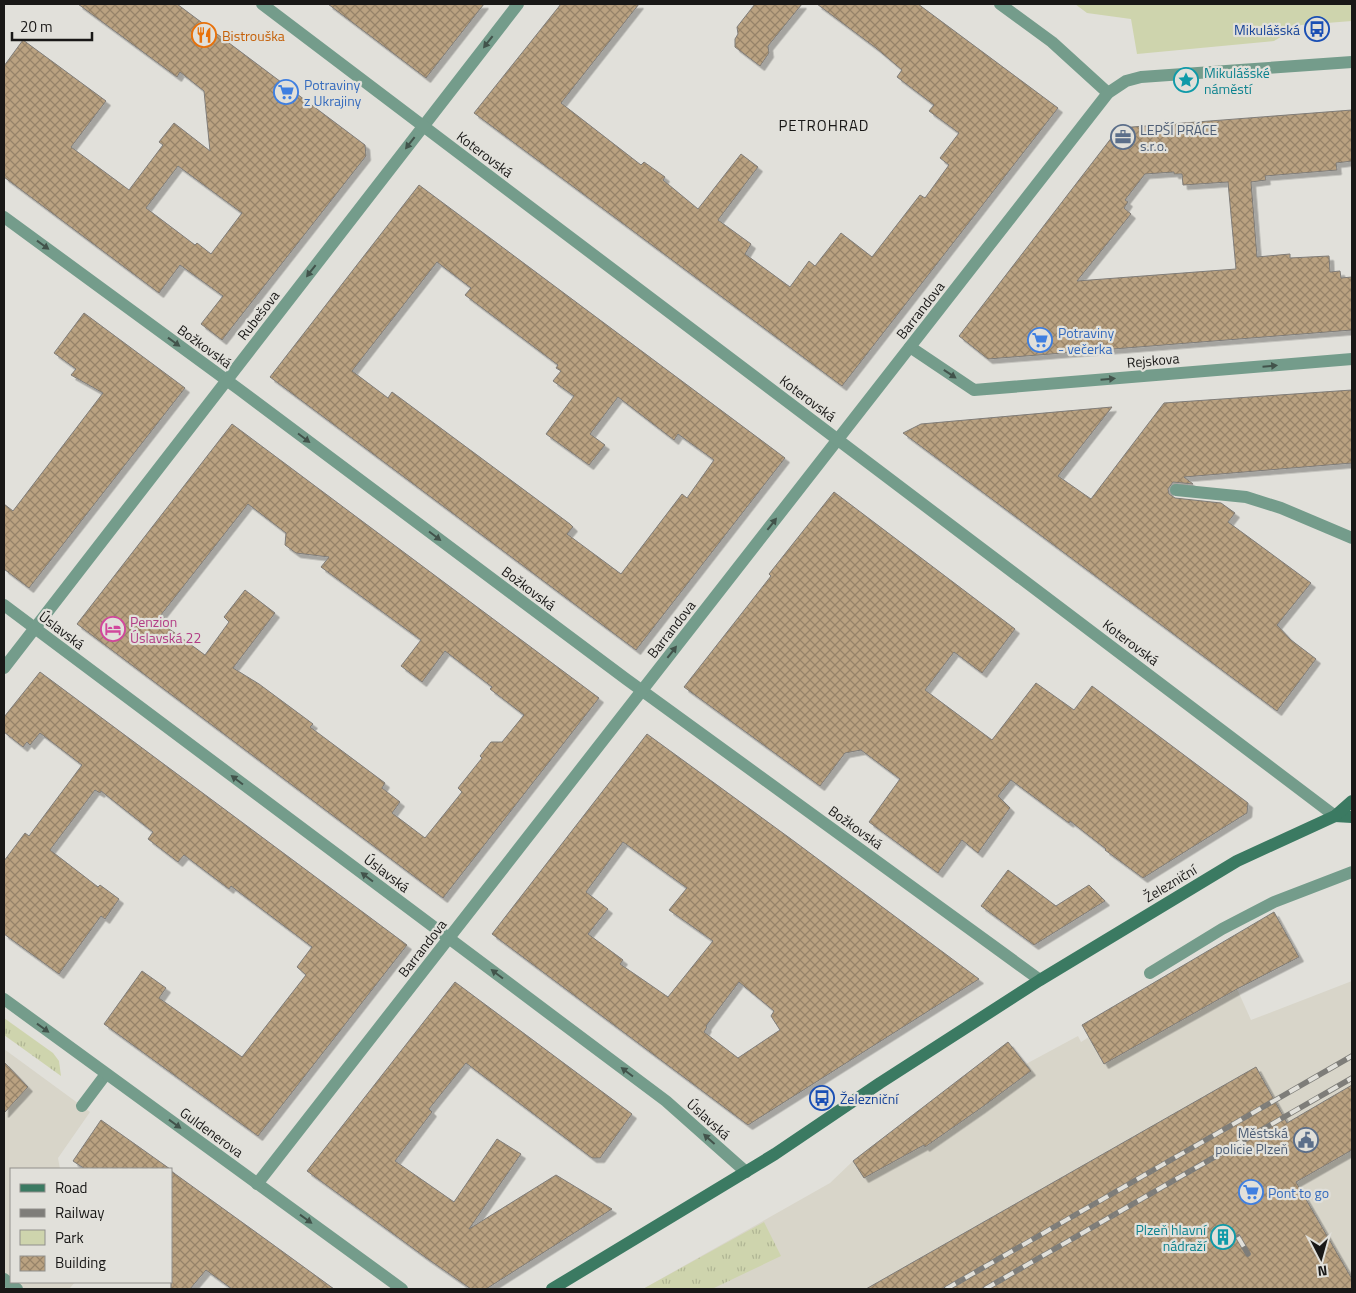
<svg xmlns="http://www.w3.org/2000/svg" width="1356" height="1293" font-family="'Titillium Web',sans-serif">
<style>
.built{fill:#d8d5c9}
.grass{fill:url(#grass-tufts)}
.park{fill:#ced4ad}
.building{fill:url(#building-cross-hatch);stroke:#7f7c78;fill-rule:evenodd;filter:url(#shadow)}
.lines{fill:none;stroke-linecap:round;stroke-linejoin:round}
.service{stroke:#749c8b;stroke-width:12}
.minor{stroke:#749c8b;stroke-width:12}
.tertiary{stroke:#749c8b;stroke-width:12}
.secondary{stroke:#3b7a62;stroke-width:12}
.rail-casing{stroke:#7e7d79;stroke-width:5.5}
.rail{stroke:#e1e0da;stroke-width:4;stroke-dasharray:11;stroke-linecap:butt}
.oneway{fill:#42534b}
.labels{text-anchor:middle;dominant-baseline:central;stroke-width:4.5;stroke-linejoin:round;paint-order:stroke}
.transit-label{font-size:14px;fill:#164399;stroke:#e1e0da;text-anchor:end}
.food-label{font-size:14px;fill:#c56008;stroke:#e1e0da;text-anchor:start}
.culture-label{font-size:14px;fill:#0d838f;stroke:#e1e0da;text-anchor:start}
.shop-label{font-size:14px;fill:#366cbe;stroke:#e1e0da;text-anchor:start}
.service-label{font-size:14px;fill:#4e5e75;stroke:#e1e0da;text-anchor:start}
.street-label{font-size:14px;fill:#191817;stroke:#e1e0da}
.hotel-label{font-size:14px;fill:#b23c85;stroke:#e1e0da;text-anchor:start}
.neighbourhood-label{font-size:15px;letter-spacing:1px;fill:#191817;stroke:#e1e0da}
</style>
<defs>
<pattern id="grass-tufts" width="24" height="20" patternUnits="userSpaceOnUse" patternTransform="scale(1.25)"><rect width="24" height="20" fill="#ced4ad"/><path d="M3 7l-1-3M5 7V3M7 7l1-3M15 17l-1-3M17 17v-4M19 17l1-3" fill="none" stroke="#b0b594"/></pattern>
<pattern id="building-cross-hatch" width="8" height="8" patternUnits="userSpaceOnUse" patternTransform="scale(1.25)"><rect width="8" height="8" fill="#baa281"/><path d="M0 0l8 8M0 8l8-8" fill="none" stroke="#968369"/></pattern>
<filter id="shadow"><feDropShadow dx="4.5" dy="4.5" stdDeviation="0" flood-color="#0004"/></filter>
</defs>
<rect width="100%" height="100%" fill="#e1e0da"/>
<g class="built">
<path d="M1352 981V1289H643L830 1183 853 1161 864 1178 924 1145 925 1147 981 1108 1031 1071 1026 1064 1078 1036 1081 1042 1089 1037 1237 989 1251 1020Z"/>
<path d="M4 1049 90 1112 58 1158 60 1169H11V1282H75L70 1288 71 1289H4Z"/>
</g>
<g class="grass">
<path d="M4 1018 53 1053 59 1061 61 1076 4 1035Z"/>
<path d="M764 1222 781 1256 712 1289H643Z"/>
</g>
<path class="park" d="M1075 4H1352V21L1301 25 1274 41 1137 54 1131 19 1087 13Z"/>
<g class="building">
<path d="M78 4H177L365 145 366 156 222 340 201 324 223 296 180 265 159 293 4 177V66L23 40 106 101 71 147 129 190 163 145 159 142 174 123 210 151 204 91 180 72 177 77ZM178 166 242 213 211 254 197 243 195 245 146 208Z"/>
<path d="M328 4H484L426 78Z"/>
<path d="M561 4H639L561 103 641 165 644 162 665 177 663 180 698 209 741 154 758 167 718 220 751 244 745 254 790 287 809 261 815 266 841 233 872 257 920 195 925 198 949 165 940 158 959 133 929 111 934 105 897 77 902 70 876 48 817 4H918L1058 108 842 386 474 113Z"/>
<path d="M755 4H802L768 46 769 53 760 66 735 47V39L738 34 737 27Z"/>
<path d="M1352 110V161L1336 163 1337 170 1265 176 1266 180 1251 182 1257 257 1290 254V258L1329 256 1330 272 1340 271 1341 278 1352 277V330L988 359 959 336 1119 128ZM1174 172V174H1182L1183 185 1228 182 1236 269 1077 281 1131 214 1124 208 1128 202 1125 200 1145 174Z"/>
<path d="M419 185 785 458 636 650 270 377ZM437 262 471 288 465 295 558 365 556 368 561 371 553 381 574 396 546 434 589 465 605 445 590 434 618 397 674 440 678 434 714 460 687 498 682 494 621 574 567 534 573 527 570 524 392 392 388 398 352 371Z"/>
<path d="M84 313 185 388 29 588 4 569V504L13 511 103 393 71 375 76 369 54 353Z"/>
<path d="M1352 390V463L1184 477 1193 484 1173 482 1168 489 1169 494 1175 498 1221 503 1235 513 1228 522 1311 583 1277 625 1291 640 1316 659 1277 711 903 433 921 424 1112 407 1058 476 1091 499 1164 403Z"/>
<path d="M232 424 599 698 443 898 77 624ZM248 504 286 533 285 545 296 553 329 557 321 567 421 640 401 666 422 682 445 651 492 687 490 689 524 715 502 742H491L480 756 482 758 458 788 462 792 425 838 392 813 400 802 382 788 385 783 310 727 313 724 259 684 233 668 275 613 245 590 224 617 229 622 205 655 157 620Z"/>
<path d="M834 492 1015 629 982 673 954 652 925 690 992 740 1036 683 1074 710 1092 686 1248 803 1247 813 1143 878 1105 850 1106 849 1070 821 1069 823 1011 780 998 796 1010 808 978 853 962 840 938 873 869 822 900 779 861 750 845 753 820 786 684 687 771 576 769 574Z"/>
<path d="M40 672 407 945 258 1136 104 1024 142 971 166 988 159 998 242 1057 306 975 297 967 312 947 231 886 229 889 184 855 178 862 148 839 153 832 101 791 100 793 95 790 50 850 98 887 100 885 119 899 105 919 101 916 59 974 4 934V861L25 833 29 836 82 765 40 733 30 745 27 742 23 747 4 732V717Z"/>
<path d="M647 734 791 839 979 979 748 1125 492 934ZM623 842 687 888 669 910 713 941 668 997 620 964 623 960 588 934 608 909 586 892ZM739 982 774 1011 771 1016 780 1030 738 1058 704 1032 707 1027 706 1026Z"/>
<path d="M1008 870 1056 906 1089 885 1105 901 1034 945 981 906Z"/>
<path d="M1274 912 1299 957 1237 989 1104 1064 1082 1025Z"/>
<path d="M455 982 632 1114 600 1158H592L466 1063 429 1109 432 1112 395 1161 454 1202 497 1139 521 1154 469 1229 556 1175 612 1209 486 1289H471L425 1257 307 1171Z"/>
<path d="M1008 1042 1031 1071 981 1108 925 1147 924 1145 864 1178 853 1161Z"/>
<path d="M4 1062 28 1087 4 1113Z"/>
<path d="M1256 1067 1287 1123 1352 1085V1150L1296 1182 1352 1279V1289H866Z"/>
<path d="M101 1120 170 1169H85L73 1161Z"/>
<path d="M171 1171 268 1241 334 1289H232L206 1270 190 1289H171Z"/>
</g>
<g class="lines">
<g class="service">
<path d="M1176 490 1246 497 1281 508 1352 538"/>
<path d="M1150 973 1222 929 1274 902 1352 872"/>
<path d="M82 1106 106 1074"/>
<path d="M4 1279 17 1289"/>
</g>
<g class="minor">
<path d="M1000 4 1052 42 1108 93"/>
<path d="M4 217 240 390 626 679 1040 980"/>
<path d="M910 347 974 390 1352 359"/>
<path d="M4 605 666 1101 746 1172"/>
<path d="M4 668 518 4"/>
<path d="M4 999 402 1289"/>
<path d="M257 1184 1108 93 1126 81 1141 77 1352 62"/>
</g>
<path class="tertiary" d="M262 4 1335 816"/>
<g class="secondary">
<path d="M1335 816 1352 817"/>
<path d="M552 1289 775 1154 880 1083 1040 980 1237 861 1335 816 1352 801"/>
</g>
<defs>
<g id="rail">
<path d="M1238 1237 1248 1254"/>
<path d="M946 1289 1352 1056"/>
<path d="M985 1289 1352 1078"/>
</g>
</defs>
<use href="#rail" class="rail-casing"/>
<use href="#rail" class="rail"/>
</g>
<defs><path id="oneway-solid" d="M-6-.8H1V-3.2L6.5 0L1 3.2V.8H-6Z" transform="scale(1.25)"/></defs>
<g class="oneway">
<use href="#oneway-solid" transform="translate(488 42) rotate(128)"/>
<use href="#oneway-solid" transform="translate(410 143) rotate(128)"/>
<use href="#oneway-solid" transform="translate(43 245) rotate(36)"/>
<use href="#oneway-solid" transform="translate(311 271) rotate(128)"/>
<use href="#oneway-solid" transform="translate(174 342) rotate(36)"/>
<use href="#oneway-solid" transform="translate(1270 366) rotate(-5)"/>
<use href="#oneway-solid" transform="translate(950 374) rotate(34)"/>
<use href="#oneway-solid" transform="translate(1108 379) rotate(-5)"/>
<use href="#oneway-solid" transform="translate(304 438) rotate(37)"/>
<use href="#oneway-solid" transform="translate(772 524) rotate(-52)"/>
<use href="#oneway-solid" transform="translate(435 536) rotate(37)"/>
<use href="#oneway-solid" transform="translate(672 652) rotate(-52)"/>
<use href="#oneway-solid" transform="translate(237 780) rotate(-143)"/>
<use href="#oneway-solid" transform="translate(367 877) rotate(-143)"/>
<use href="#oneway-solid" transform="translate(497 974) rotate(-143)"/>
<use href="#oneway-solid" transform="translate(43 1028) rotate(36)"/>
<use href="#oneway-solid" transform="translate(627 1072) rotate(-143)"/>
<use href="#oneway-solid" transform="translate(175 1124) rotate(36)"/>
<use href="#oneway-solid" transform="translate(709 1139) rotate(-138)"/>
<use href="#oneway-solid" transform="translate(306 1219) rotate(36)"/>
</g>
<defs>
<symbol id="bus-ring" viewBox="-11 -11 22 22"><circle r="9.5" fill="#e1e0da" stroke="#1a4fb4" stroke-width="1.5"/><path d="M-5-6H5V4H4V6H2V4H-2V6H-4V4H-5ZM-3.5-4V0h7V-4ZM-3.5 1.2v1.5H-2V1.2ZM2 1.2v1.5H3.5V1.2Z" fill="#1a4fb4"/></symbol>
<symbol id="restaurant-ring" viewBox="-11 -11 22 22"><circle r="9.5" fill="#e1e0da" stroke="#e8710a" stroke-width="1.5"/><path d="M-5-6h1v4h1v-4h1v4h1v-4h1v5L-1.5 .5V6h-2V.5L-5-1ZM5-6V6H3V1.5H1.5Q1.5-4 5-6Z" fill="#e8710a"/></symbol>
<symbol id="sight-ring" viewBox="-11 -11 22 22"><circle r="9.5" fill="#e1e0da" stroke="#0f9aa8" stroke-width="1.5"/><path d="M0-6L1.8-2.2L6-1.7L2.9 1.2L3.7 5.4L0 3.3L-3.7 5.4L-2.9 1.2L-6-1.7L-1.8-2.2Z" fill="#0f9aa8"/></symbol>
<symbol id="supermarket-ring" viewBox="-11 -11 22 22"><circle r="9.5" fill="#e1e0da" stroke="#3f7fe0" stroke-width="1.5"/><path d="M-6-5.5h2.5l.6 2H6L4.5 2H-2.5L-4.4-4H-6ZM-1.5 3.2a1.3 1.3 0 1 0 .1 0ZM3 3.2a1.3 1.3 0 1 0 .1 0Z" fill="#3f7fe0"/></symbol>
<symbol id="office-ring" viewBox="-11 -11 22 22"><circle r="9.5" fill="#e1e0da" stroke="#5c6f8a" stroke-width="1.5"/><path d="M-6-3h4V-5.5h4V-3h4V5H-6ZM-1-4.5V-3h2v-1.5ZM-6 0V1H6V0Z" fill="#5c6f8a"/></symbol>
<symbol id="hotel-ring" viewBox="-11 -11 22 22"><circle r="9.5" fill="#e1e0da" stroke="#d1479c" stroke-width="1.5"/><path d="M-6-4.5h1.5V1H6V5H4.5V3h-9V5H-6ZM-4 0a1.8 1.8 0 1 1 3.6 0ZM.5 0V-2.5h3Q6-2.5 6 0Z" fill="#d1479c"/></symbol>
<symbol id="civic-ring" viewBox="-11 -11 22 22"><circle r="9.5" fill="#e1e0da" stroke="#5c6f8a" stroke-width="1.5"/><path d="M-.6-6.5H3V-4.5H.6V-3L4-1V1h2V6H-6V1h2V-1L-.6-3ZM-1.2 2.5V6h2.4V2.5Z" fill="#5c6f8a"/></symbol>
<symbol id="building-ring" viewBox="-11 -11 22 22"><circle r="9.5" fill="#e1e0da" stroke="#0f9aa8" stroke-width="1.5"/><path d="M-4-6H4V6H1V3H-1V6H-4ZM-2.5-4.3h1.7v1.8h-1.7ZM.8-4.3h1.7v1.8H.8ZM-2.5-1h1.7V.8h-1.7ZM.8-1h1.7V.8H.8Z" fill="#0f9aa8"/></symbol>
</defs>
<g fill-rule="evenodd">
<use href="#bus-ring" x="1303" y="15" width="28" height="28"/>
<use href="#restaurant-ring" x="190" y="21" width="28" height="28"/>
<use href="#sight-ring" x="1172" y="66" width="28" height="28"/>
<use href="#supermarket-ring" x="272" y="78" width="28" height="28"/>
<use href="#office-ring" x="1109" y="123" width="28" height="28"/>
<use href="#supermarket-ring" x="1026" y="326" width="28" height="28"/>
<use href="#hotel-ring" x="99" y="615" width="28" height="28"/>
<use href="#bus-ring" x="808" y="1084" width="28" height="28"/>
<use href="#civic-ring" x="1292" y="1126" width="28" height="28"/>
<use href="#supermarket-ring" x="1237" y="1178" width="28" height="28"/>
<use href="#building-ring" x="1209" y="1223" width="28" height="28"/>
</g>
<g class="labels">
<g class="transit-label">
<text x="1300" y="29">Mikulášská</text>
<text x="840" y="1098" text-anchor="start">Železniční</text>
</g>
<g class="food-label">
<text x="222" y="35">Bistrouška</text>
</g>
<g class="culture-label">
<text x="1204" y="72">Mikulášské<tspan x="1204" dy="16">náměstí</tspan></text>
<text x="1206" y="1229" text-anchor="end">Plzeň hlavní<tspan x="1206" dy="16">nádraží</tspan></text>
</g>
<g class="shop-label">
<text x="304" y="84">Potraviny<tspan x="304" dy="16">z Ukrajiny</tspan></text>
<text x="1058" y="332">Potraviny<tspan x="1058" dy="16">- večerka</tspan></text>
<text x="1268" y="1192">Pont to go</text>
</g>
<g class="service-label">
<text x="1140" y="129">LEPŠÍ PRÁCE<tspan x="1140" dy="16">s.r.o.</tspan></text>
<text x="1288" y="1132" text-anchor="end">Městská<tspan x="1288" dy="16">policie Plzeň</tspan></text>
</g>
<g class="street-label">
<text transform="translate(485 154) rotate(37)">Koterovská</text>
<text transform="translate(920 310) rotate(-52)">Barrandova</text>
<text transform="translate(258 315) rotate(-52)">Rubešova</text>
<text transform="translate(205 346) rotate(36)">Božkovská</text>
<text transform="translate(1153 360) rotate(-5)">Rejskova</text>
<text transform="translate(808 398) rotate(37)">Koterovská</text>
<text transform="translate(529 588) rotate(37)">Božkovská</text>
<text transform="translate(671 629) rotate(-52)">Barrandova</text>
<text transform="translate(62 630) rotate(37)">Úslavská</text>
<text transform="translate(1131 642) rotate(37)">Koterovská</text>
<text transform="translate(856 827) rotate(36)">Božkovská</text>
<text transform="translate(387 873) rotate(37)">Úslavská</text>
<text transform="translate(1170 883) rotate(-31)">Železniční</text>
<text transform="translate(422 948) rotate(-52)">Barrandova</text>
<text transform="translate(709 1119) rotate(42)">Úslavská</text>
<text transform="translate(212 1132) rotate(36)">Guldenerova</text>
</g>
<g class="hotel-label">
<text x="130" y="621">Penzion<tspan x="130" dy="16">Úslavská 22</tspan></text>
</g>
<g class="neighbourhood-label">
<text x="824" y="125">PETROHRAD</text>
</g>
</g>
<rect width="1356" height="1293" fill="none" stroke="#191817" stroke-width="10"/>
<rect x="10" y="1168" width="162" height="115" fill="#e1e0da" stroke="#91908c"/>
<rect x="20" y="1184" width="25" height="8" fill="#3b7a62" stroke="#91908c"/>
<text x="55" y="1193" font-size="15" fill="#191817">Road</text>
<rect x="20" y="1209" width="25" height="8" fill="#7e7d79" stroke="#91908c"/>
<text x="55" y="1218" font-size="15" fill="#191817">Railway</text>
<rect x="20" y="1230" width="25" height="15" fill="#ced4ad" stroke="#91908c"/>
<text x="55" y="1243" font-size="15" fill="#191817">Park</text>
<rect x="20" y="1256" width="25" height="15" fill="url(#building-cross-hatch)" stroke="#91908c"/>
<text x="55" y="1268" font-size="15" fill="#191817">Building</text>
<g transform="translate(1321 1258) rotate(174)" stroke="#e1e0da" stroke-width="4" paint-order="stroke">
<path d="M0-4L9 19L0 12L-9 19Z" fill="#191817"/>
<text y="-8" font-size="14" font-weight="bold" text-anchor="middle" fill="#191817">N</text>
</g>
<path d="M12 32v8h80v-8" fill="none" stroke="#191817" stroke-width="2.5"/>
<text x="20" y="32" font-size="15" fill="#191817" stroke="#e1e0da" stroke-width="4" paint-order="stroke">20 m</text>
</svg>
